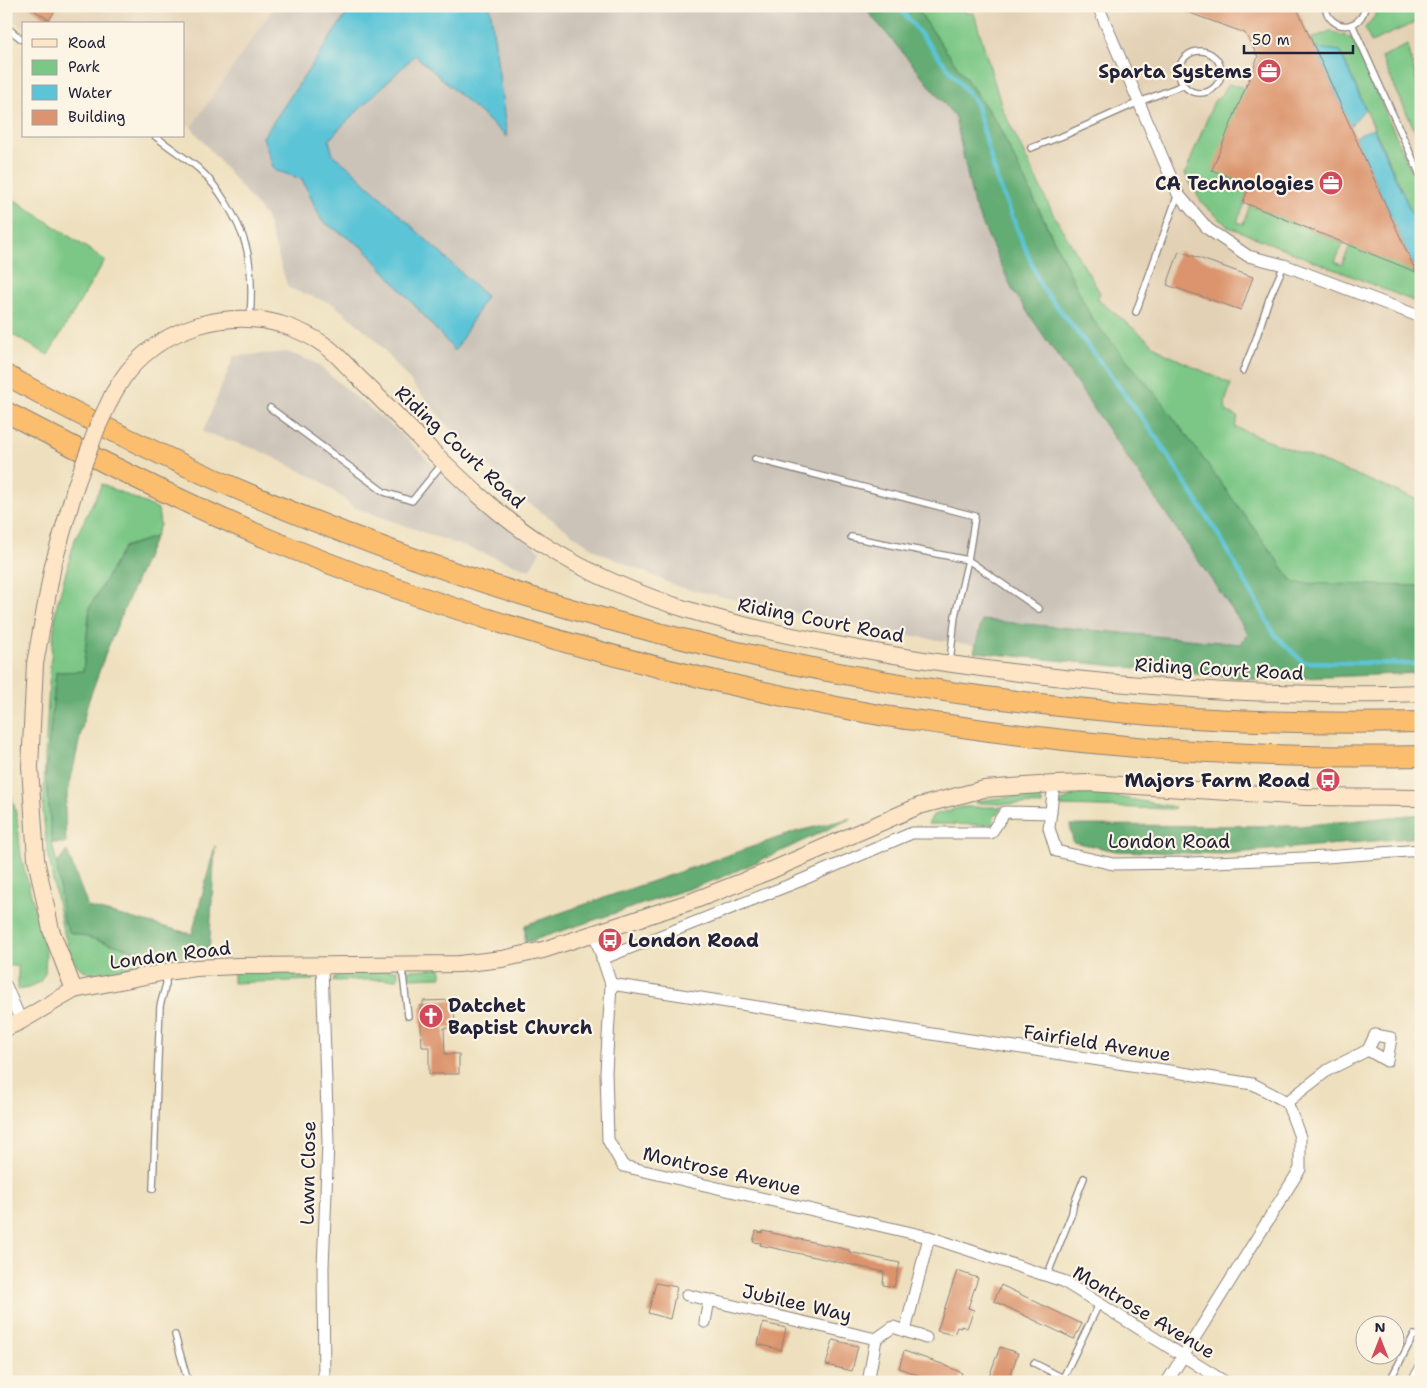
<svg xmlns="http://www.w3.org/2000/svg" width="1427" height="1388" font-family="'Shantell Sans',sans-serif">
<style>
.built{fill:#e3d1b5}
.industrial{fill:#cbc3b8}
.green{fill:#7bc786;stroke:#4e7460}
.forest{fill:#64ac73;stroke:#436757}
.water{fill:#5bc4d7;stroke:#3e7389}
.lines{fill:none;stroke-linecap:round;stroke-linejoin:round}
.stream{stroke:#5bc4d7;stroke-width:4.5}
.building{fill:#db946d}
.lane-casing{stroke:#88817c;stroke-width:8}
.street-casing{stroke:#88817c;stroke-width:13}
.secondary-casing{stroke:#88817c;stroke-width:18}
.highway-casing{stroke:#88817c;stroke-width:22}
.lane{stroke:#fff;stroke-width:5.5}
.street{stroke:#fff;stroke-width:11}
.secondary{stroke:#fde5c5;stroke-width:16}
.highway{stroke:#fbbd6e;stroke-width:20}
.secondary-bridge-casing{stroke:#88817c;stroke-width:18;stroke-linecap:butt}
.secondary-bridge{stroke:#fde5c5;stroke-width:16}
.labels{text-anchor:middle;dominant-baseline:central;stroke-width:4.5;stroke-linejoin:round;paint-order:stroke}
.poi-label{font-size:19px;font-weight:bold;fill:#22223b;stroke:#fcf5e5;text-anchor:end}
.street-label{font-size:19px;fill:#22223b;stroke:#fcf5e5}
</style>
<rect width="100%" height="100%" fill="#fcf5e5"/>
<filter id="ink" filterUnits="userSpaceOnUse"><feTurbulence type="fractalNoise" baseFrequency=".02" numOctaves="2"/><feDisplacementMap in="SourceGraphic" scale="10" xChannelSelector="R" yChannelSelector="G"/><feConvolveMatrix kernelMatrix="1 2 1 2 8 2 1 2 1" color-interpolation-filters="sRGB"/></filter>
<filter id="wash" filterUnits="userSpaceOnUse"><feTurbulence type="fractalNoise" baseFrequency=".0096" numOctaves="4" result="noise"/><feDisplacementMap in="SourceGraphic" scale="20" xChannelSelector="R" yChannelSelector="G"/><feGaussianBlur stdDeviation="1.12" result="paint"/><feColorMatrix in="noise" values="0 0 0 0 0 0 0 0 0 0 0 0 0 0 0 0 0 1.4 0 .05"/><feComposite in="paint" operator="in"/></filter>
<g filter="url(#wash)">
<rect width="100%" height="100%" fill="#eee0be"/>
<g class="built">
<path d="M6 6H275L191 127 184 123V24H24V29L6 15Z"/>
<path d="M915 6H1421V586L1092 319 997 123Z"/>
</g>
<g class="industrial">
<path d="M275 6H892L1275 635 1257 666 986 647 919 637 790 612 679 587 598 552 517 495 448 426 373 337 333 304 288 288 266 217 191 127Z"/>
<path d="M287 352 314 362 400 433 446 477 540 551 530 570 355 508 319 480 258 450 203 432 234 356Z"/>
</g>
<g class="green">
<path d="M915 6H965V13H974L1002 108 1053 214 1100 293 1097 299 1164 353 1231 384 1225 403 1226 411 1238 417 1235 427 1421 501V586L1295 584 1092 319 997 123Z"/>
<path d="M1376 6H1421V20L1371 42 1365 28 1375 16Z"/>
<path d="M1330 31 1352 38 1421 192V234L1340 51 1315 48 1311 39Z"/>
<path d="M1408 45 1421 100V144L1381 57Z"/>
<path d="M1228 84 1246 88 1250 185 1243 202 1245 203 1237 222 1243 224 1250 205 1343 243 1335 262 1342 265 1350 245 1421 273V304L1229 227 1203 204 1185 174 1214 101 1220 96Z"/>
<path d="M6 194 105 260 48 355 6 331Z"/>
<path d="M102 484 158 509 160 525 155 537 124 547 90 607 83 672H56L46 773 52 843 57 864 69 932 161 958 105 976 90 974 80 968 72 960 62 926 53 882 46 840 43 812 45 756 50 668 56 608 75 539Z"/>
<path d="M6 774 17 817 21 856 46 953 45 973 40 982 28 988 18 990V966H6Z"/>
<path d="M1090 792 1175 807 1174 809 1060 806V803L1072 796Z"/>
<path d="M1032 794 1042 801V805L975 803V801Z"/>
<path d="M962 807H1002L994 817 993 825 928 824 933 815Z"/>
<path d="M441 968V977L408 978V970Z"/>
<path d="M398 970V979L332 981 337 975 343 971Z"/>
<path d="M233 971H302L310 975 314 980 233 983Z"/>
</g>
<g class="forest">
<path d="M863 6H915L997 123 1092 319 1159 398 1294 583 1421 586V673L1257 680 974 652 982 620 1241 644 1248 633 1013 291 974 205 955 117 909 60Z"/>
<path d="M155 537 108 647 87 705 65 807 66 843H52L46 773 56 672 83 671 90 607 124 547Z"/>
<path d="M1421 814V837L1222 854 1116 851 1073 842 1070 825 1298 826Z"/>
<path d="M852 818 777 853 718 879 525 943V925L798 831Z"/>
<path d="M215 846 209 955 161 958 69 932 63 919 57 864 67 851 88 907 192 934Z"/>
</g>
<g class="water">
<path d="M352 6H490L507 137 415 55 338 130 329 140 333 155 351 169 486 296 455 351 364 248 322 221 302 179 274 170 263 137Z"/>
<path d="M1315 48 1340 51 1365 109 1350 126Z"/>
<path d="M1373 128 1421 234V273L1416 272 1355 137Z"/>
</g>
<g class="lines">
<path class="stream" d="M898 6 976 103 997 180 1041 286 1096 356 1154 434 1220 537 1275 635 1303 662 1421 664"/>
</g>
<g id="blocks">
<g class="building">
<path d="M28 6H58L49 20Z"/>
<path d="M1177 6H1296L1416 272 1245 203 1243 202 1250 185 1212 170 1258 57 1245 33 1176 8Z"/>
<path d="M1179 251 1253 277 1241 310 1167 285Z"/>
<path d="M454 1000 455 1028H444L445 1054H459V1074H429V1047H422L420 1006H423V1001Z"/>
<path d="M756 1231 762 1233 763 1231 849 1250V1252L854 1253 900 1263 894 1287 883 1285 884 1272 760 1245 761 1243 753 1242Z"/>
<path d="M957 1271 978 1278 968 1308 974 1310 967 1328 961 1326V1328L957 1327 954 1335 937 1331Z"/>
<path d="M656 1283 677 1287 670 1319 648 1313Z"/>
<path d="M1001 1285 1082 1324 1074 1339 994 1301Z"/>
<path d="M763 1323 786 1328 781 1350 758 1344Z"/>
<path d="M833 1340 858 1346 852 1371 826 1365Z"/>
<path d="M1000 1347 1018 1353 1008 1382H987Z"/>
<path d="M904 1351 942 1364 962 1373 959 1382H936L899 1368Z"/>
</g>
</g>
</g>
<g filter="url(#ink)">
<use href="#blocks" fill-opacity="0" stroke="#88817c" stroke-width="1"/>
<g class="lines">
<defs>
<g id="lane">
<path d="M1325 6C1329 32 1362 32 1365 6"/>
<path d="M1352 24 1421 177"/>
<path d="M6 27 24 41"/>
<circle cx="1200" cy="72" r="21"/>
<path d="M155 136C169 147 184 157 198 168 219 187 238 219 246 246 252 269 252 294 250 318"/>
<path d="M1031 148 1065 135 1139 102 1183 85"/>
<path d="M1136 312 1178 194"/>
<path d="M1243 371 1256 339 1269 299 1284 265"/>
<path d="M270 408 384 492 412 501 442 464"/>
<path d="M755 459 975 516 968 560 955 616 950 662"/>
<path d="M851 537 968 560 1039 609"/>
<path d="M402 967 408 1016"/>
<path d="M153 1189 160 1006 166 984V974"/>
<path d="M1047 1276 1072 1213 1073 1206 1084 1178"/>
<path d="M175 1335 188 1382"/>
<path d="M1034 1363 1063 1378 1099 1304"/>
<path d="M1389 1382 1414 1335 1421 1336"/>
</g>
<g id="street">
<path d="M1098 6 1178 194 1208 229 1248 256 1284 265 1421 317"/>
<path d="M1054 784 1049 828 1056 851 1113 864 1191 863 1326 857 1421 850"/>
<path d="M594 933 611 984 606 1072 608 1140 623 1166 929 1237 1063 1281 1225 1382"/>
<path d="M602 959 797 882 912 833H991L1005 812 1051 813"/>
<path d="M322 966 328 1142 323 1267 324 1382"/>
<path d="M611 984 1253 1084 1287 1102 1300 1137V1169L1167 1382"/>
<path d="M6 986 21 1021"/>
<path d="M1375 1035 1391 1038 1387 1061 1368 1050Z"/>
<path d="M1287 1102 1328 1070 1368 1050"/>
<path d="M687 1295 876 1339 893 1327 905 1331"/>
<path d="M705 1322 709 1300"/>
<path d="M926 1338 905 1331 929 1237"/>
<path d="M869 1377 876 1339"/>
<path d="M1413 1382 1421 1369"/>
</g>
<g id="secondary">
<path d="M113 394C118 386 123 377 129 370 165 327 227 309 280 324 296 329 312 336 326 346 337 354 347 366 357 376 378 396 398 417 418 437 458 477 497 515 544 545 639 606 750 629 859 649 980 671 1102 684 1225 691 1290 694 1356 696 1421 693"/>
<path d="M74 990 51 930 36 859 30 767 35 664 53 565 76 485"/>
<path d="M6 1028 21 1021 74 990 166 972 196 968 237 966 459 964 502 959 543 950 693 901 772 870 919 806 984 789 1054 784 1090 783 1305 797 1421 798"/>
</g>
<g id="highway">
<path d="M6 375C347 564 730 677 1118 712 1218 722 1320 724 1421 722"/>
<path d="M6 412C92 457 177 500 266 538 414 600 568 647 724 683 772 694 820 704 868 713 895 718 922 721 949 725 1105 749 1263 759 1421 756"/>
</g>
</defs>
<use href="#lane" class="lane-casing"/>
<use href="#street" class="street-casing"/>
<use href="#secondary" class="secondary-casing"/>
<use href="#highway" class="highway-casing"/>
<use href="#lane" class="lane"/>
<use href="#street" class="street"/>
<use href="#secondary" class="secondary"/>
<use href="#highway" class="highway"/>
<defs>
<path id="secondary-bridge" d="M76 485 97 428 113 394"/>
</defs>
<use href="#secondary-bridge" class="secondary-bridge-casing"/>
<use href="#secondary-bridge" class="secondary-bridge"/>
</g>
</g>
<defs>
<symbol id="office-disc" viewBox="-11 -11 22 22"><circle r="9.5" fill="#d1495b" stroke="#fcf5e5"/><path d="M-6-3h4V-5.5h4V-3h4V5H-6ZM-1-4.5V-3h2v-1.5ZM-6 0V1H6V0Z" fill="#fff"/></symbol>
<symbol id="bus-disc" viewBox="-11 -11 22 22"><circle r="9.5" fill="#d1495b" stroke="#fcf5e5"/><path d="M-5-6H5V4H4V6H2V4H-2V6H-4V4H-5ZM-3.5-4V0h7V-4ZM-3.5 1.2v1.5H-2V1.2ZM2 1.2v1.5H3.5V1.2Z" fill="#fff"/></symbol>
<symbol id="church-disc" viewBox="-11 -11 22 22"><circle r="9.5" fill="#d1495b" stroke="#fcf5e5"/><path d="M-1.2-6h2.4v3.5h3.3v2.4h-3.3V6h-2.4V-.1h-3.3v-2.4h3.3Z" fill="#fff"/></symbol>
</defs>
<g fill-rule="evenodd">
<use href="#office-disc" x="1255" y="57" width="28" height="28"/>
<use href="#office-disc" x="1317" y="169" width="28" height="28"/>
<use href="#bus-disc" x="1314" y="766" width="28" height="28"/>
<use href="#bus-disc" x="596" y="926" width="28" height="28"/>
<use href="#church-disc" x="417" y="1002" width="28" height="28"/>
</g>
<g class="labels">
<g class="poi-label">
<text x="1252" y="71">Sparta Systems</text>
<text x="1314" y="183">CA Technologies</text>
<text x="1310" y="780">Majors Farm Road</text>
<text x="628" y="940" text-anchor="start">London Road</text>
<text x="448" y="1005" text-anchor="start">Datchet<tspan x="448" dy="22">Baptist Church</tspan></text>
</g>
<g class="street-label">
<text transform="translate(460 447) rotate(43)">Riding Court Road</text>
<text transform="translate(821 620) rotate(11)">Riding Court Road</text>
<text transform="translate(1219 669) rotate(3)">Riding Court Road</text>
<text x="1169" y="841">London Road</text>
<text transform="translate(170 955) rotate(-7)">London Road</text>
<text transform="translate(1097 1043) rotate(9)">Fairfield Avenue</text>
<text transform="translate(722 1171) rotate(13)">Montrose Avenue</text>
<text transform="translate(308 1173) rotate(-89)">Lawn Close</text>
<text transform="translate(797 1303) rotate(13)">Jubilee Way</text>
<text transform="translate(1144 1312) rotate(31)">Montrose Avenue</text>
</g>
</g>
<rect width="1427" height="1388" fill="none" stroke="#fcf5e5" stroke-width="25"/>
<rect x="22" y="22" width="162" height="115" fill="#fcf5e5" stroke="#a5a1a1"/>
<rect x="32" y="39" width="25" height="8" fill="#fde5c5" stroke="#a5a1a1"/>
<text x="68" y="48" font-size="15" fill="#22223b">Road</text>
<rect x="32" y="60" width="25" height="15" fill="#7bc786" stroke="#a5a1a1"/>
<text x="68" y="72" font-size="15" fill="#22223b">Park</text>
<rect x="32" y="85" width="25" height="15" fill="#5bc4d7" stroke="#a5a1a1"/>
<text x="68" y="98" font-size="15" fill="#22223b">Water</text>
<rect x="32" y="110" width="25" height="15" fill="#db946d" stroke="#a5a1a1"/>
<text x="68" y="122" font-size="15" fill="#22223b">Building</text>
<g transform="translate(1380 1340)"><circle r="24" fill="#fcf5e5" stroke="#a5a1a1"/>
<path d="M0-4L9 19L0 12L-9 19Z" fill="#d1495b"/>
<text y="-8" font-size="14" font-weight="bold" text-anchor="middle" fill="#22223b">N</text>
</g>
<path d="M1244 45v8h109v-8" fill="none" stroke="#22223b" stroke-width="2.5"/>
<text x="1252" y="45" font-size="15" fill="#22223b" stroke="#fcf5e5" stroke-width="4" paint-order="stroke">50 m</text>
</svg>
